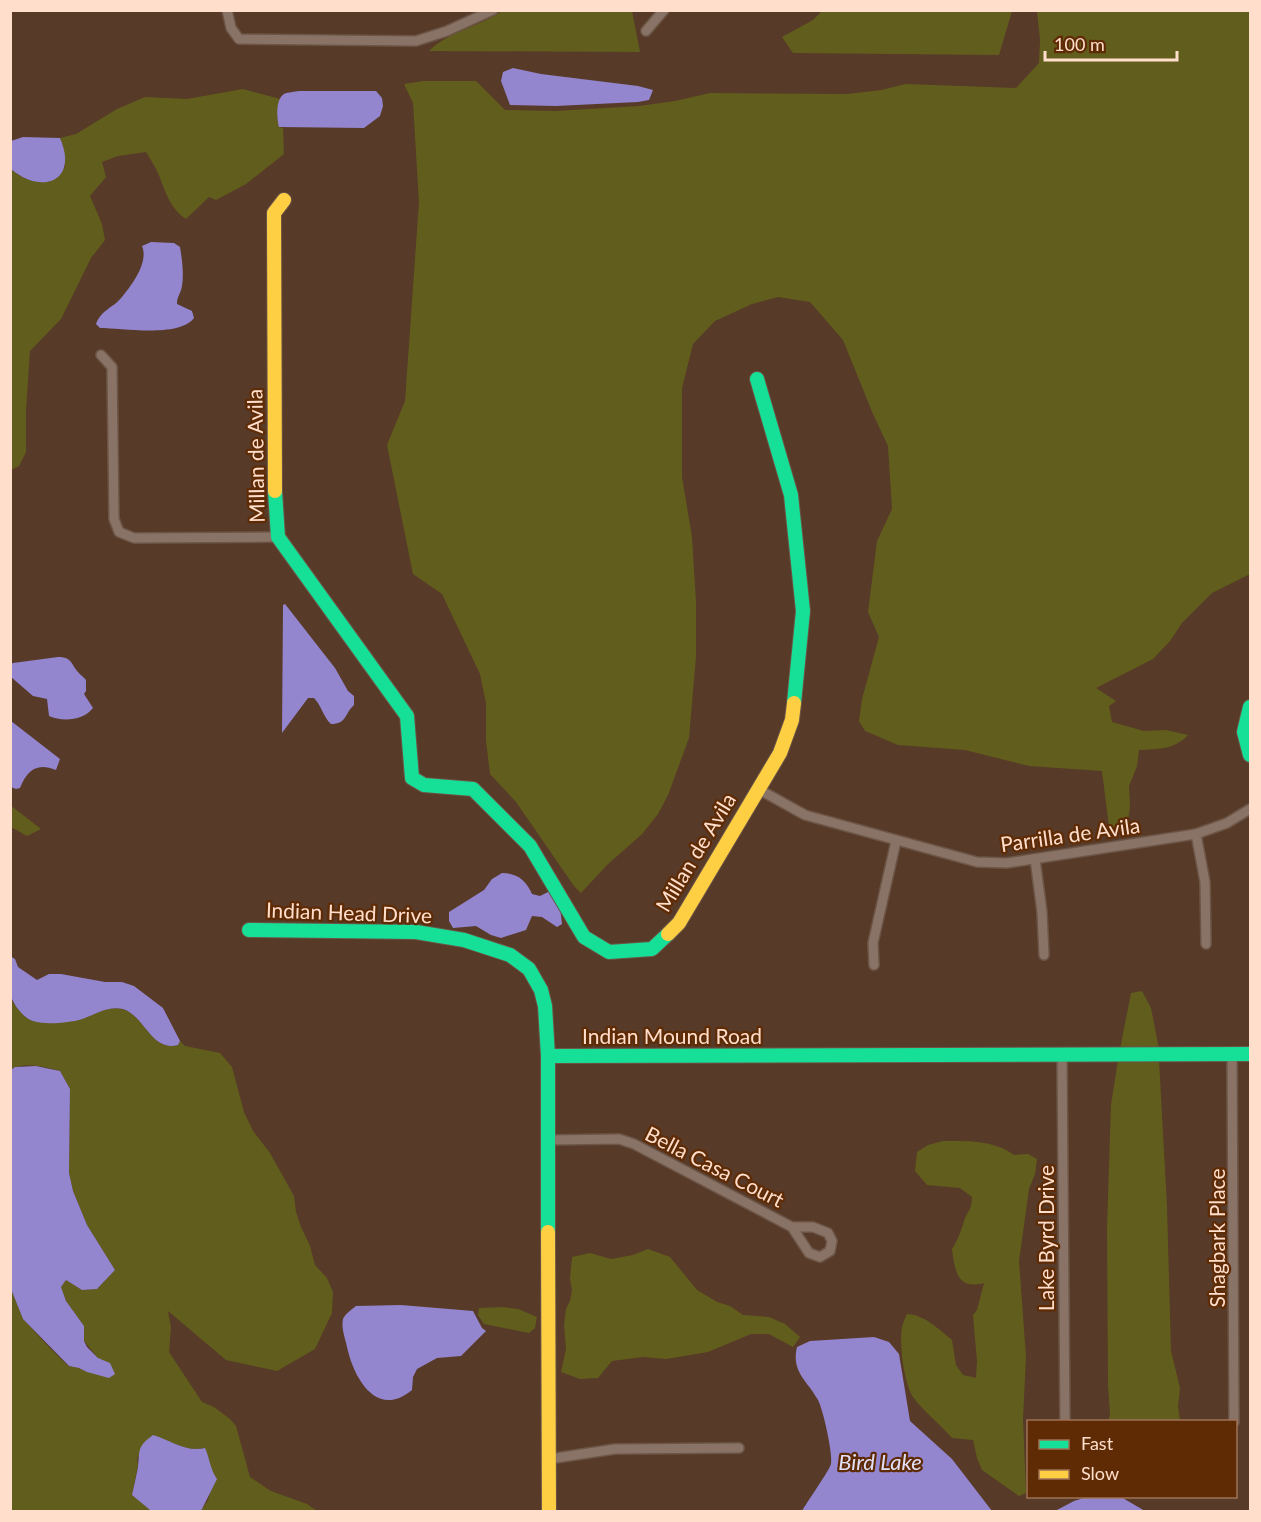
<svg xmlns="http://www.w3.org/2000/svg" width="1261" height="1522" font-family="Lato,sans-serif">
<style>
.green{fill:#615e1d}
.water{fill:#9485cf}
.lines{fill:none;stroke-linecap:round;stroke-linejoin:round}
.street-casing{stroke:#6c5546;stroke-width:12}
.fast-casing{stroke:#6c5546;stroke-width:16}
.slow-casing{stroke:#6c5546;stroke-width:16}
.street{stroke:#897366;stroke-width:9}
.fast{stroke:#16e098;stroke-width:14}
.slow{stroke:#ffcf43;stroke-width:14}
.labels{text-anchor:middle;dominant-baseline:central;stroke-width:4.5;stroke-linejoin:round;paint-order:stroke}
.street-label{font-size:21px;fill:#ffdecc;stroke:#5f2b05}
.water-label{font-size:22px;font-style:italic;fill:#e1dff6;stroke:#5f2b05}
</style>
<rect width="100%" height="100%" fill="#573a27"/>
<g class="green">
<path d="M823 10H1012V11L999 55 793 53 782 37 813 20Z"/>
<path d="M632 11 640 52 429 51C449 31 479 27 502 11Z"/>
<path d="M1037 11H1250V574L1212 593 1182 623 1170 641 1153 659 1096 688 1116 701 1109 706 1112 722 1144 731 1166 730 1188 735C1174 750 1158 749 1139 750L1137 766 1129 786 1130 807 1127 827H1109L1102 771 1029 766 965 750 898 745 865 731 859 721 862 699 879 637 868 612 877 541 892 509 888 446 873 414 843 340 810 302 778 297 752 304 715 321 693 344 682 388V477L692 537 696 602V656L689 738 668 795 658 814 642 834 607 865 581 893 574 886 516 802 490 774 486 741V703L480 674 442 594 413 574 387 445 405 401 419 202 413 103 404 84 423 81H476L505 110 556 111 639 106 675 101 710 93 847 94 882 90 905 84 1016 88 1039 63 1040 40Z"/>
<path d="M243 89 280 99 277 116 279 127 283 128 284 154 246 184 216 200 209 197 186 219C170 209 165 190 158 173 155 166 150 159 146 152L118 156 102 162 106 177 90 196 102 224 105 240 91 258 61 319 30 351 26 410V452L19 466 11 470V169C24 180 32 182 49 182L65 167 63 146 60 138 76 134 117 109 145 97 187 99Z"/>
<path d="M10 805 41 829 27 836 11 827Z"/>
<path d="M1142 991 1151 1008 1159 1049H1120L1131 993Z"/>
<path d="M10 994 13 1003 25 1017C41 1018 62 1024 77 1020 93 1017 104 1005 122 1009 145 1015 150 1052 178 1045L180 1041 185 1046 220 1053 232 1067 244 1112 253 1131 270 1153 294 1196 296 1212 301 1227 310 1246 315 1265 327 1278 333 1292 332 1313 315 1349 277 1371 226 1360 168 1311 171 1328 169 1352 202 1402 214 1407 230 1419 236 1426 250 1477 271 1491 307 1504 317 1511H201C202 1508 206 1504 208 1500 213 1487 211 1461 204 1448 189 1452 175 1444 161 1438L137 1458 138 1465 132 1495 150 1510 158 1511H11V1289L23 1319 47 1345 68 1366 79 1368 87 1372 98 1358 84 1341V1326L66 1301 61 1287 66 1280 82 1290 97 1289 115 1270 87 1225 73 1191 69 1173 70 1089 60 1071C46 1067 23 1061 11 1070Z"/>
<path d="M1118 1060H1159L1167 1207 1171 1351 1180 1388 1178 1406 1180 1421 1108 1422 1110 1415 1108 1385 1107 1228 1111 1105Z"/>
<path d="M943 1141C967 1141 994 1140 1014 1155L1028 1154 1037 1159 1035 1174 1029 1189 1019 1261 1026 1357 1023 1419 1026 1493 1019 1496 982 1470 977 1458 973 1440 952 1438C940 1424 923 1411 913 1397 904 1383 899 1344 902 1327 903 1323 905 1318 907 1314 923 1314 940 1330 952 1340L956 1365 963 1375 976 1378 977 1361 973 1315 977 1310 984 1283C957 1290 955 1271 952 1249 958 1239 961 1232 964 1221 968 1210 972 1209 972 1197L960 1188 927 1185 915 1171 917 1152 928 1145Z"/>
<path d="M648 1249 670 1257 697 1290 717 1302 730 1306 743 1315 769 1317 785 1324 800 1337 793 1347 769 1334H751L708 1352 666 1359 643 1357 612 1361 598 1378 580 1379 561 1372 566 1349 564 1325 566 1309 570 1301 572 1290 570 1279 572 1257 590 1253 611 1259 633 1255Z"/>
<path d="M503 1307 518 1309 537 1317 535 1328 529 1333 484 1324 478 1315 479 1308Z"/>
</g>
<g class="water">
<path d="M513 68 541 74 638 86 653 90 649 100 638 102 556 106 510 105 501 81 503 72Z"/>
<path d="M299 91H376L382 98 383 106 380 116 364 128 279 127C277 119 275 100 284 94 288 92 295 92 299 91Z"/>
<path d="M23 137 60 138C79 182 41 195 11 169V141Z"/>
<path d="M151 242 174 243 180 247C182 259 184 274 182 286 181 293 177 296 177 304L192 311 194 318C179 338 122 328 100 328L96 324C102 309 112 309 122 297 132 285 149 262 142 246Z"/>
<path d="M285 604 335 668 348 691 354 696V705C344 714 347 724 331 724 323 717 322 706 314 698H308L282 733 283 605Z"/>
<path d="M58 657C72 657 71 664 78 672 80 675 84 677 86 680V691L84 694 93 708C83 721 62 722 49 716L47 699 33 696 11 677V664L13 663Z"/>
<path d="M11 721 60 759 56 770C36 762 27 771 20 788L16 789 11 787Z"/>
<path d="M502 873C517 873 526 880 532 894L540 896 550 891 560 907 562 924 557 927 542 917 532 916 526 930 501 938 491 935 476 926 453 928 449 921V912L484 890 492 879Z"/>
<path d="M10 956 15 959 18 967 37 980 49 974H61L105 982H122L134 986 163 1008 180 1041 178 1045C151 1052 145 1016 123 1009 107 1005 93 1016 79 1020 66 1023 45 1025 33 1021 23 1018 12 1003 10 993 9 981 10 968 10 956Z"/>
<path d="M36 1066 60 1071 70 1089 69 1173 73 1191 87 1225 115 1270 97 1289 82 1290 66 1280 61 1287 66 1301 84 1326V1341L87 1347 98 1358 110 1363 115 1374 109 1378 87 1372 79 1368 69 1366 23 1319 11 1289V1070L15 1067Z"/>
<path d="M401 1305 473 1311 482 1328 486 1331 461 1356 437 1358 417 1369 413 1377 412 1390C377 1419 354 1379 347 1347 345 1338 341 1328 343 1319 345 1314 351 1310 356 1306Z"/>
<path d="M874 1337 889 1342 899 1354 910 1421 952 1459 992 1511H802C807 1502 829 1471 831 1464 833 1454 823 1409 818 1400 807 1380 791 1372 797 1347L810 1341Z"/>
<path d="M153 1435C170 1440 187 1453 205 1448 210 1459 210 1469 217 1479L201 1511 150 1510 132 1495C134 1486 136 1477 138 1467 140 1449 137 1447 153 1435Z"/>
<path d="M1090 1496 1121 1497 1145 1511H1055L1074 1501Z"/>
</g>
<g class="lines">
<defs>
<g id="street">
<path d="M227 10 231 28 239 39 416 41 447 31 493 10"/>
<path d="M646 31 664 10"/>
<path d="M101 355 112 367 114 519 119 532 134 538 278 537"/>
<path d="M758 789 805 815 977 862 1007 863 1196 834 1227 823 1250 809"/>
<path d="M1196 834 1205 882 1206 944"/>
<path d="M1035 859 1042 912 1044 955"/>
<path d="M874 965 873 943 896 841"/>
<path d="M1232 1054 1234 1422"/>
<path d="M1062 1055 1065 1422"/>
<path d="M548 1140 619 1139 634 1144 792 1227 809 1253 820 1257 830 1251 832 1241 828 1233 813 1227H792"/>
<path d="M549 1459 615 1449 739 1448"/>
</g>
<g id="fast">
<path d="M757 379 791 495 803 611 794 703"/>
<path d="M275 491 278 537 407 716 412 778 424 785 473 789 530 846 584 937 609 952 652 949 668 934"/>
<path d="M1250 707 1244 732 1250 755"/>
<path d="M249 930 416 932 464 940 510 955 529 969 541 990 545 1006 548 1056V1232"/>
<path d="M548 1056 1250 1054"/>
</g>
<g id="slow">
<path d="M275 491 274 213 284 200"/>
<path d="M668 934 679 923 780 753 792 720 794 703"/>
<path d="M548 1232 549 1512"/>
</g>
</defs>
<use href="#street" class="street-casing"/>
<use href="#fast" class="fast-casing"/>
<use href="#slow" class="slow-casing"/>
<use href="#street" class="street"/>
<use href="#fast" class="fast"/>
<use href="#slow" class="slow"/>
</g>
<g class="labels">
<g class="street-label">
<text transform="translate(255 456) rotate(-91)">Millan de Avila</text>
<text transform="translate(1070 834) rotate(-8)">Parrilla de Avila</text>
<text transform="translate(695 852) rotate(-59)">Millan de Avila</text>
<text transform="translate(349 912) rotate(2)">Indian Head Drive</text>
<text x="672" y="1035">Indian Mound Road</text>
<text transform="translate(715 1166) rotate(27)">Bella Casa Court</text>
<text transform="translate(1045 1238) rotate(-90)">Lake Byrd Drive</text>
<text transform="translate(1216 1238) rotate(-90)">Shagbark Place</text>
</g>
<g class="water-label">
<text x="880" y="1461">Bird Lake</text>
</g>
</g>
<rect width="1261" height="1522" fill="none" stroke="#ffdecc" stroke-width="24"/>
<rect x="1027" y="1420" width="210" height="78" fill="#5f2b05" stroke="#9f7355" stroke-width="1.5"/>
<rect x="1039" y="1440" width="30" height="9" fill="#16e098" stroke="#9f7355" stroke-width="1.5"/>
<text x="1081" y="1450" font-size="18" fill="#ffdecc">Fast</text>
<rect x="1039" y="1470" width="30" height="9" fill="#ffcf43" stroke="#9f7355" stroke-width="1.5"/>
<text x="1081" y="1480" font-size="18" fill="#ffdecc">Slow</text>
<path d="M1045 51v9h132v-9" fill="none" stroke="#ffdecc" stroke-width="3"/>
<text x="1054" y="51" font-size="18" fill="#ffdecc" stroke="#5f2b05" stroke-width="4.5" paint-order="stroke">100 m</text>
</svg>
